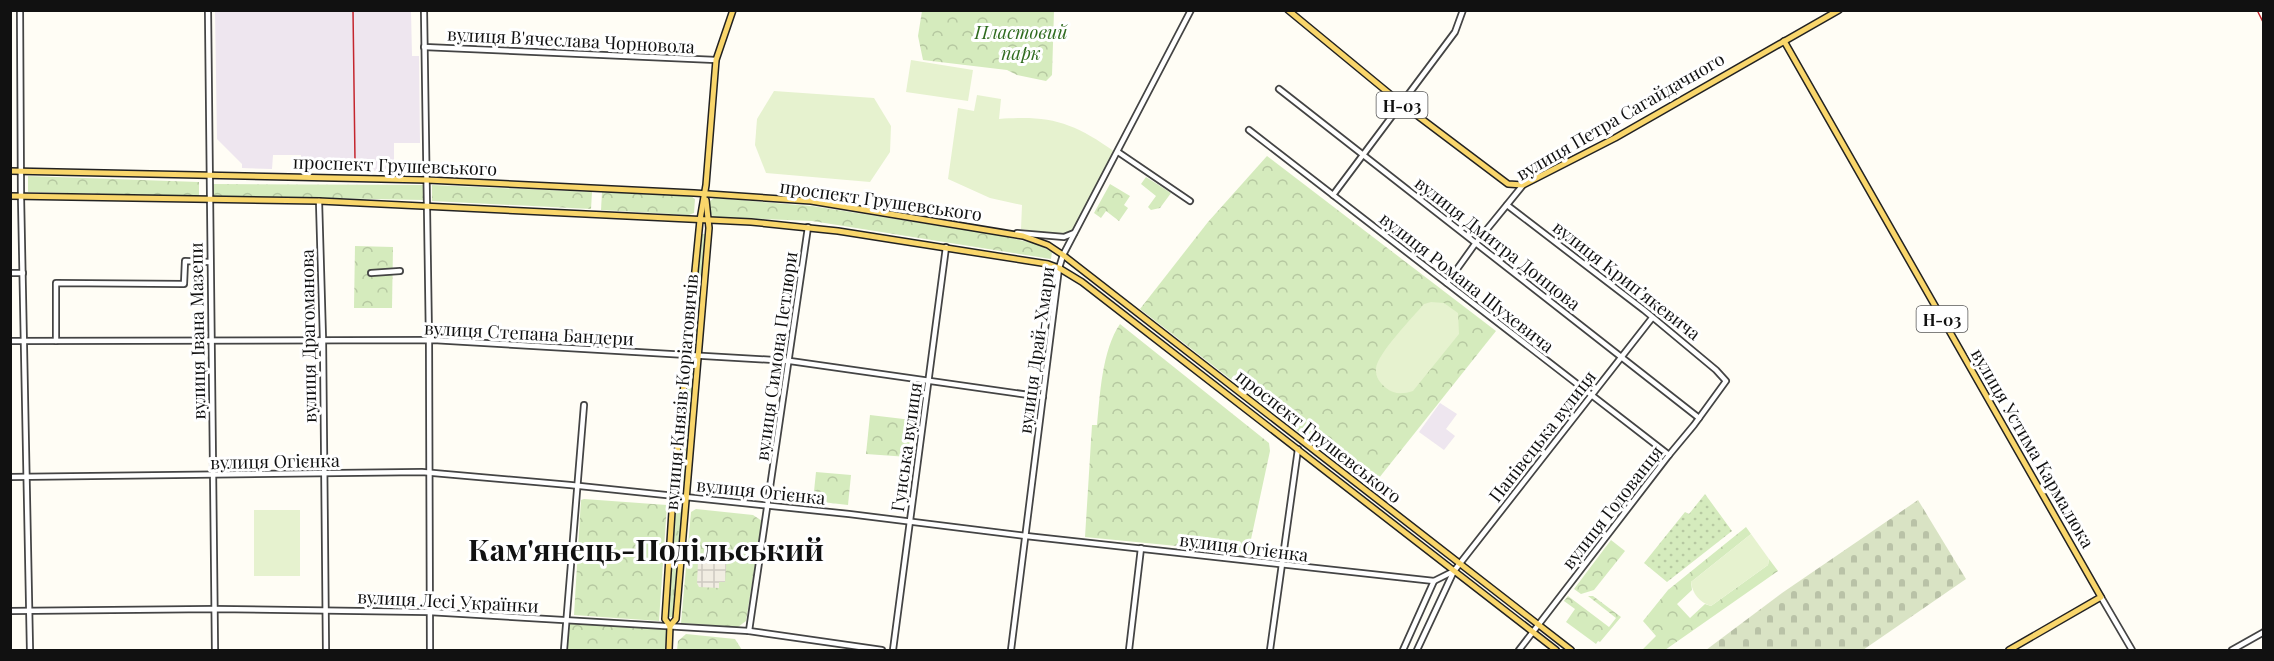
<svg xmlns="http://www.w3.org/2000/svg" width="2274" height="661" font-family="'Playfair Display',serif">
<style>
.industrial{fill:#eee6ef}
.grass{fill:url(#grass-tufts)}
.cemetery{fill:url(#cemetery-stones)}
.park{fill:url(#park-crowns)}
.garden{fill:url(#garden-dots)}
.pitch{fill:#e6f2cf}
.plaza{fill:url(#plaza-grid)}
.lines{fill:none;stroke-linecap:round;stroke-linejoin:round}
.minor-casing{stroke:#444;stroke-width:8}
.major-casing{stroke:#222;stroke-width:8}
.minor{stroke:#fff;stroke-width:4.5}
.major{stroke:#f9d66b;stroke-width:5}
.rail{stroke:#c4262e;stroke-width:1.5}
.labels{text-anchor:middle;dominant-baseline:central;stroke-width:6;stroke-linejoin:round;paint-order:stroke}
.shield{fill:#fff;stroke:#585858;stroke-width:1.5}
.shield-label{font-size:16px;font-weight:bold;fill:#111}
.park-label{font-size:18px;font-style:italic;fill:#2f6b1f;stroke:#fff}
.street-label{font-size:18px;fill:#111;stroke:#fff}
.town-label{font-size:30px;font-weight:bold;fill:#111;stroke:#fff}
</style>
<defs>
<pattern id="grass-tufts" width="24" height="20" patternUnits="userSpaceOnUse" patternTransform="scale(1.5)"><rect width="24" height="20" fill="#d5ebbd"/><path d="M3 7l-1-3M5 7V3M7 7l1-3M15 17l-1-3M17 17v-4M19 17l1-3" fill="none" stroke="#b6c8a1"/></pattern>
<pattern id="cemetery-stones" width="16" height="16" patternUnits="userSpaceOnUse" patternTransform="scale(1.5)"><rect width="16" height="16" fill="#d9e3c4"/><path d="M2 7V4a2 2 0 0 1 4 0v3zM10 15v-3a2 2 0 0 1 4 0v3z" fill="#b9c2a7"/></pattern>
<pattern id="park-crowns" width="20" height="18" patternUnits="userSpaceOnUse" patternTransform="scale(1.5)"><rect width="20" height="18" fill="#d5ebbd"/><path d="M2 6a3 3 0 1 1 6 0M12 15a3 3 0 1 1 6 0" fill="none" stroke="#b6c8a1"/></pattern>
<pattern id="garden-dots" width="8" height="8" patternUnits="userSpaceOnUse" patternTransform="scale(1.5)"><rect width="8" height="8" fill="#d5ebbd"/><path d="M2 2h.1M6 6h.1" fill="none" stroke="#b6c8a1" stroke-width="1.8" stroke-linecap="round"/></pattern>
<pattern id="plaza-grid" width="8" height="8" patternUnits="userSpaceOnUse" patternTransform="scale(1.5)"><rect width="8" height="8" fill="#f1ede2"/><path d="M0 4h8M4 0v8" fill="none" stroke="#cecac1"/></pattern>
</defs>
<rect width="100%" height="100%" fill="#fffdf5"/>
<g class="industrial">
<path d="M215 11H411L412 56H419L420 143H394V171L301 170V155H273L272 169 242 168V164L217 139Z"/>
<path d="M1440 403 1457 414 1446 429 1455 436 1444 450 1419 432Z"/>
</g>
<g class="grass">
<path d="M701 234H705L696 348H691Z"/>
<path d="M690 364H694L684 483H678Z"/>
<path d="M675 509H683L673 617H668Z"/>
</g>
<path class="cemetery" d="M1918 500 1966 579 1863 650H1706L1782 593Z"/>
<g class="park">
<path d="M922 11H1054L1052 75 1046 81 1017 75 1007 70 923 60 918 36Z"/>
<path d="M1267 156 1496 331 1371 488 1140 309 1208 222Z"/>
<path d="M28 176 199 182V196L28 192Z"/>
<path d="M1146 177 1171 193 1160 208 1151 210 1148 207 1156 196 1141 184Z"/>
<path d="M213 184 423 185V200L213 196Z"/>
<path d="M1110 184 1130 196 1124 205 1128 208 1119 221 1106 211 1101 218 1094 213Z"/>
<path d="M432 185 592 192 591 209 432 201Z"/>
<path d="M602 192 690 196 695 199 694 213 689 215 601 210Z"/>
<path d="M714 198 812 206 998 235 1037 244 1052 252 1051 259 812 221 713 217 708 207 710 201Z"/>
<path d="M355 246 393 247 392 308H354Z"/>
<path d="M1120 324 1269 443 1270 451 1248 553 1085 537 1092 425H1097C1100 395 1102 350 1120 324Z"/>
<path d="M870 415 912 420 908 457 866 454Z"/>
<path d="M816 472 851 475 848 505 813 501Z"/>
<path d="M584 499 667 505 659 621 574 615 581 500Z"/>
<path d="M696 509 753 515 762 521 746 621 738 627 681 623 691 512Z"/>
<path d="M1746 527 1751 534 1691 582 1692 590 1677 604 1690 618 1705 604 1711 606 1768 565 1769 559 1778 571 1665 650H1642L1656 636 1643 621 1668 590Z"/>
<path d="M1611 540 1625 551 1594 590 1581 594 1574 589Z"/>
<path d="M1568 596 1609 627 1616 618 1588 596H1593L1621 617 1600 642 1598 641 1596 644 1566 622 1575 609 1564 601Z"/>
<path d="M567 621 670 626 669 650H564Z"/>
<path d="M686 634 735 639 742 650H677L678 641Z"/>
</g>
<path class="garden" d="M1705 494 1732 531 1667 582 1644 563 1685 512 1689 514Z"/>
<g class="pitch">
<path d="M911 60 973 70 968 101 906 92Z"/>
<path d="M774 91 874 98 891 126 890 152 870 182 766 173 755 145 757 119Z"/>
<path d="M977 95 1001 99 999 119C1050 115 1073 122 1115 152L1072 232 1064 235 1021 229 1022 205 990 198 948 179 958 108 974 111Z"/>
<path d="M1431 302 1444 303 1458 313 1459 334 1413 391C1403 394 1395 395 1386 388 1380 383 1375 377 1376 368 1378 353 1412 318 1424 304Z"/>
<rect x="254" y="510" width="46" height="66"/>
<path d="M1751 534 1769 559 1768 565 1711 606C1700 603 1692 593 1691 582Z"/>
</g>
<path class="plaza" d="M705 549 722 550V553L727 554 725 582H719V588L699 587 697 583 698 562H704Z"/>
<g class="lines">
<defs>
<g id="minor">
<path d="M20 10 21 197 30 650"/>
<path d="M208 10 215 650"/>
<path d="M424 10 429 340 430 650"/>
<path d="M424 47 716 60"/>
<path d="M1279 89 1699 418"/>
<path d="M1249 130 1669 455"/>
<path d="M1118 152 1190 201"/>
<path d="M1333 195 1455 32 1463 10"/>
<path d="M319 201 323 339 326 650"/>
<path d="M1507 205 1644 310 1716 370 1726 381 1694 425 1669 455 1519 650"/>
<path d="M1017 233 1064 237 1074 233"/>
<path d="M10 273H23"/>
<path d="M371 273 400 271"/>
<path d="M1447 283 1475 244 1523 185"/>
<path d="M10 341 433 340 790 361 1043 397"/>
<path d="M56 341V283L184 284 185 261 210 262"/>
<path d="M10 477 422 472 570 485 849 514 1026 536 1434 581"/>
<path d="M2101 597 2132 650"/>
<path d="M10 611 214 609 429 612 749 631 882 650"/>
<path d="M749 631 808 227"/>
<path d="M564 650 584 405"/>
<path d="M893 650 946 247"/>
<path d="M1011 650 1059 268 1063 255 1191 10"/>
<path d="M1129 650 1141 548"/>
<path d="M1270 650 1298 449"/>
<path d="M1403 650 1434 581 1454 571"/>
<path d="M1417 650 1454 571 1652 318"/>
<path d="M2232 650 2264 632"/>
</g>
<g id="major">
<path d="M1288 10 1402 104 1508 184 1523 185 1615 138 1839 10"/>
<path d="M1784 41 2101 597 2009 650"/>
<path d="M10 171 427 180 694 193 811 201 1023 236 1048 245 1063 255 1571 650"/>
<path d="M10 196 319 201 751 222 838 231 1048 264 1059 268 1082 282 1556 650"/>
<path d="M670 626 676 619 709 228 706 200"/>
<path d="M669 650 670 626 665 619 673 496 700 220 706 185 716 60 733 10"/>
</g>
</defs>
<use href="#minor" class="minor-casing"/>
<use href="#major" class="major-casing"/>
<use href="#minor" class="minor"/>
<use href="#major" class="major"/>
<g class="rail">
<path d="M353 10 355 161"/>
<path d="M2257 10 2264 24"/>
</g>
</g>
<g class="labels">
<g class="shield">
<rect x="1376.5" y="92" width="51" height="26" rx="4.5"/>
<rect x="1916.5" y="306" width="51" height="26" rx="4.5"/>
</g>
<g class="shield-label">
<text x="1402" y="105">Н-03</text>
<text x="1942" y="319">Н-03</text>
</g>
<g class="park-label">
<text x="1021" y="32">Пластовий<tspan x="1021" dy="21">парк</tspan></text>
</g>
<g class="street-label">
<text transform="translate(571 40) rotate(3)">вулиця В'ячеслава Чорновола</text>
<text transform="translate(1620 116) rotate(-30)">вулиця Петра Сагайдачного</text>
<text transform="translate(395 165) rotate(2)">проспект Грушевського</text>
<text transform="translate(881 200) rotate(8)">проспект Грушевського</text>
<text transform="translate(1498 243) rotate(38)">вулиця Дмитра Донцова</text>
<text transform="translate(1627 280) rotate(38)">вулиця Крипʼякевича</text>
<text transform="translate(1467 282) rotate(38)">вулиця Романа Шухевича</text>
<text transform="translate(197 331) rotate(-91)">вулиця Івана Мазепи</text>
<text transform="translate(529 333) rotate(3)">вулиця Степана Бандери</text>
<text transform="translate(308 336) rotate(-91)">вулиця Драгоманова</text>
<text transform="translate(1036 350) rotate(-82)">вулиця Драй-Хмари</text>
<text transform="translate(776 356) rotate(-82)">вулиця Симона Петлюри</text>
<text transform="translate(681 392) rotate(-85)">вулиця Князів Коріатовичів</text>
<text transform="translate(1319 436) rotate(38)">проспект Грушевського</text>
<text transform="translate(1542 436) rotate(-52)">Панівецька вулиця</text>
<text transform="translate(906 447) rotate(-82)">Гунська вулиця</text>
<text transform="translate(2033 448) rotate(60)">вулиця Устима Кармалюка</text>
<text transform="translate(275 461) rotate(-1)">вулиця Огієнка</text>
<text transform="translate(761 491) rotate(6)">вулиця Огієнка</text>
<text transform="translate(1612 507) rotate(-52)">вулиця Годованця</text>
<text transform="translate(1244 547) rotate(7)">вулиця Огієнка</text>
<text transform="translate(448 601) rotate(3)">вулиця Лесі Українки</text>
</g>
<g class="town-label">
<text x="646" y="549">Кам'янець-Подільський</text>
</g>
</g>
<rect width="2274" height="661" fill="none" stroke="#111111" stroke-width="24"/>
</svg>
